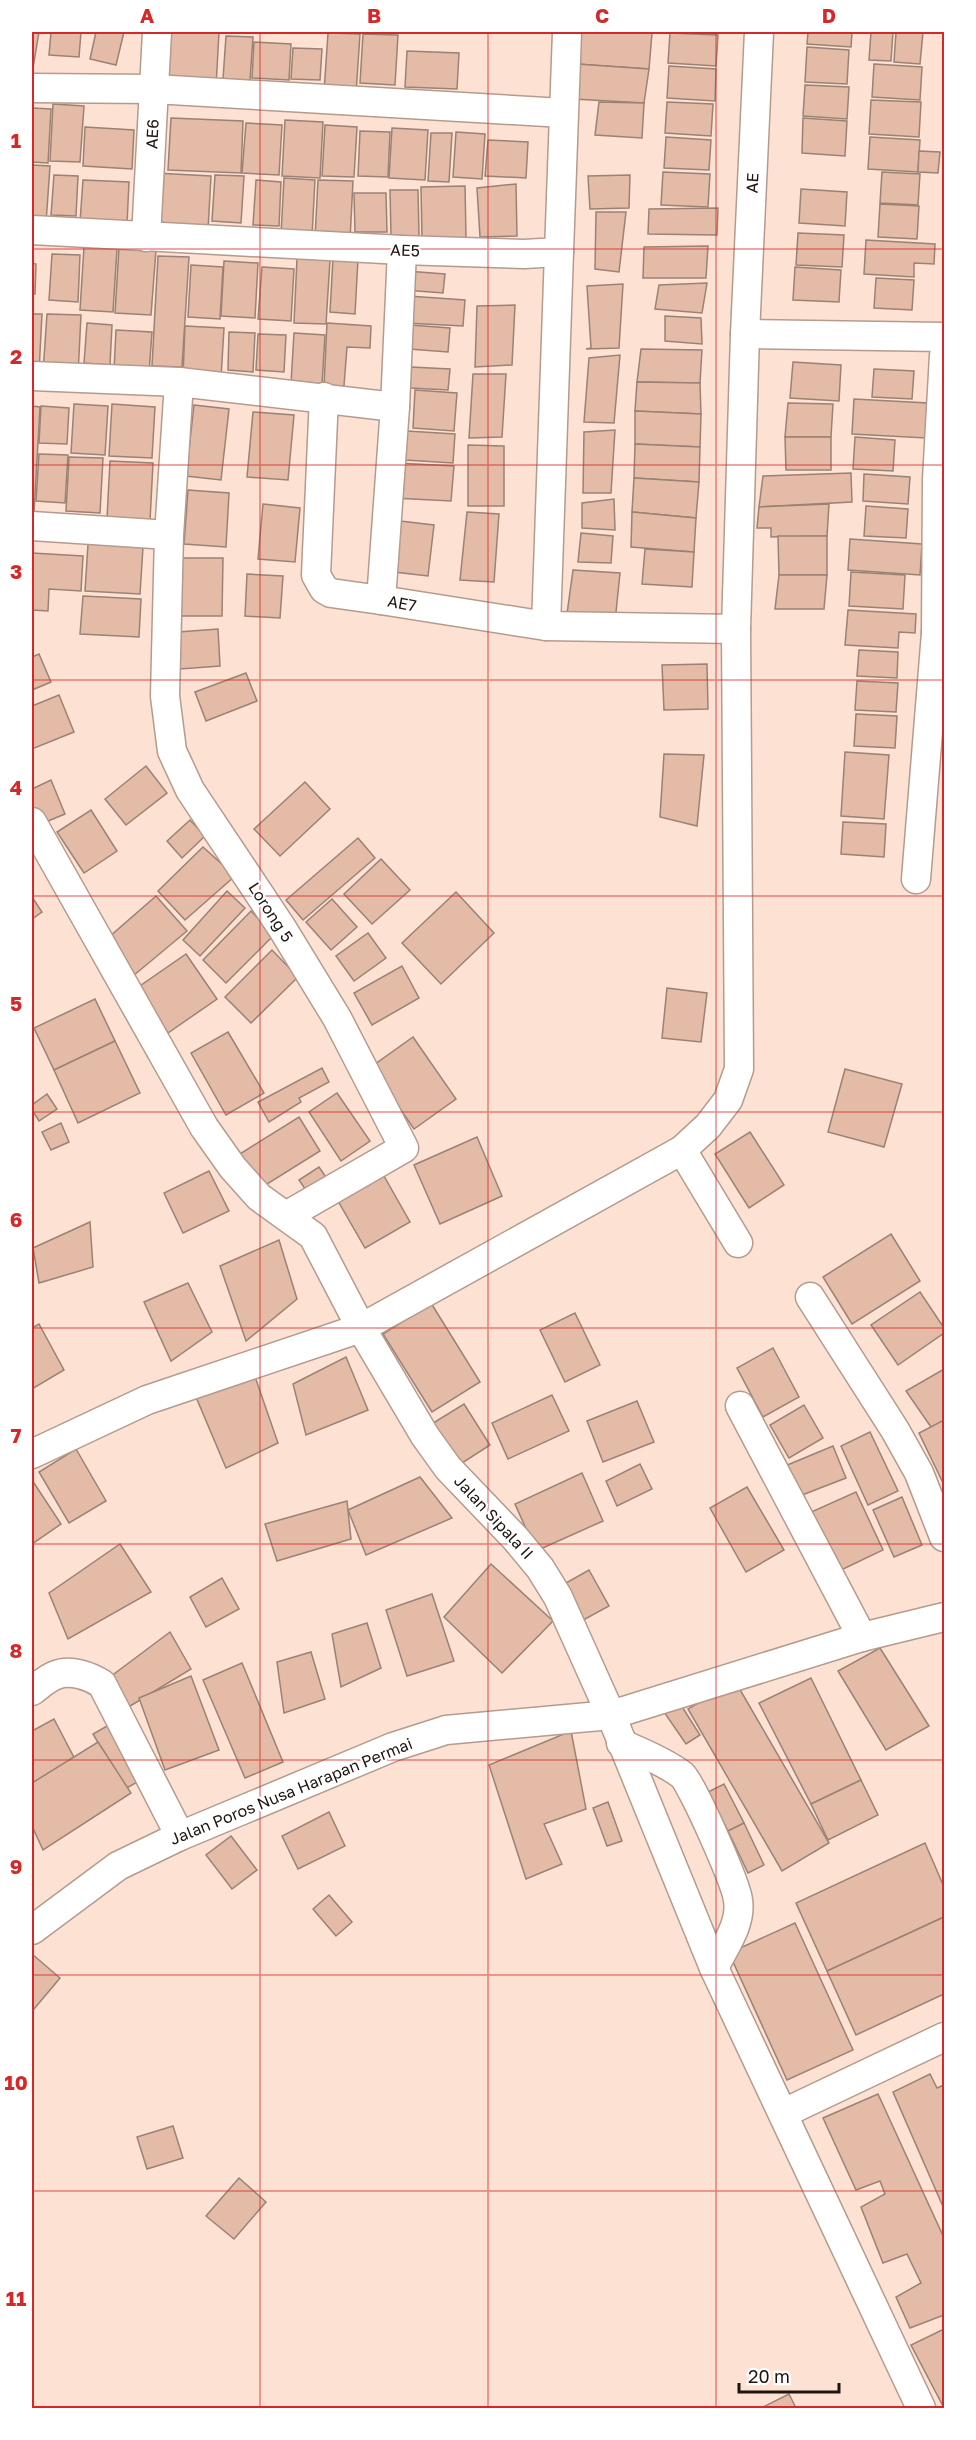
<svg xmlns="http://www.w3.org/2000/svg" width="976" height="2440" font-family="'Golos Text',sans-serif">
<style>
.building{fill:#e3bba6;stroke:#9a8275;stroke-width:1.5}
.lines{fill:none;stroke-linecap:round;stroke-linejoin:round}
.street-casing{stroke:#b49b8e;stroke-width:31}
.street{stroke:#fff;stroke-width:28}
.grid{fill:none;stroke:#d62828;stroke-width:1.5;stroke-opacity:0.55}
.labels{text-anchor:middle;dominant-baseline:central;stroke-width:4.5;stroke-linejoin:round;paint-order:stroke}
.street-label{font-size:16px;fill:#1e1510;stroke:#fff}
.neatline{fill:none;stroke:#d62828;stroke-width:2}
.grid-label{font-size:20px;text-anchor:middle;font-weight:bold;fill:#d62828}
</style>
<rect width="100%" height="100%" fill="#fde2d4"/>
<g class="building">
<path d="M32 32H39L33 68 32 67Z"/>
<path d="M51 32H81L79 57 49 55Z"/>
<path d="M96 32H124L116 65 90 59Z"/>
<path d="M169 32H219L216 87 166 84Z"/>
<path d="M580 32 652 33 649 69 577 64Z"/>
<path d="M808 32H852L851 47 807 44Z"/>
<path d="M871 32H893L891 61 869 60Z"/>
<path d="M896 32H923L920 64 894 62Z"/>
<path d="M328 33 360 34 356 94 324 92Z"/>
<path d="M670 33 718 35 716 66 668 63Z"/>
<path d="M363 34 398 35 395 85 360 83Z"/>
<path d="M226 36 253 37 250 80 223 79Z"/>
<path d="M254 42 291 44 289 80 252 78Z"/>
<path d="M807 47 849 50 847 84 805 82Z"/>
<path d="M293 48 322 49 320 80 291 79Z"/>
<path d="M407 51 459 53 457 89 405 87Z"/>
<path d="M577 64 649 69 644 103 574 99Z"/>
<path d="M874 64 922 67 920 100 872 97Z"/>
<path d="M669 66 716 69 715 101 667 98Z"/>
<path d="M805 85 849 87 847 119 803 116Z"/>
<path d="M871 100 921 102 919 137 869 134Z"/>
<path d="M599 102 644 103 642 138 595 135Z"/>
<path d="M667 102 713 104 711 136 665 133Z"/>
<path d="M53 104 84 106 80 162 50 161Z"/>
<path d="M32 108 51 109 48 163 32 162Z"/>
<path d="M171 118 243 121 241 173 168 170Z"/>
<path d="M803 118 847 121 845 156 802 153Z"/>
<path d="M285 120 323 122 320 178 282 176Z"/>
<path d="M246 123 282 125 279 175 242 173Z"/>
<path d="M325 125 357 127 354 177 322 176Z"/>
<path d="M85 127 134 130 132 169 83 166Z"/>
<path d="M392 128 428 130 425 180 389 178Z"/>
<path d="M360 131 390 132 388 177 358 176Z"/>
<path d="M456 132 485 134 482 179 453 177Z"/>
<path d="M431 133H452L449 182 428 181Z"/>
<path d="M666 137 711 140 709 170 664 168Z"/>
<path d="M870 137 920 140 918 172 868 169Z"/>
<path d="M488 140 528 142 526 178 485 176Z"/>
<path d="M919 151 940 152 938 173 918 172Z"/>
<path d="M32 165 50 166 46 223H32Z"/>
<path d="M663 172 710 174 708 207 661 205Z"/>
<path d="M882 172 920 174 918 205 880 203Z"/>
<path d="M155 173 211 176 208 230 152 227Z"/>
<path d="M54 175 78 176 76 216 51 215Z"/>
<path d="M215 175 244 176 241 223 212 221Z"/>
<path d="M630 175 629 208 590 209 588 176Z"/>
<path d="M284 178 315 180 312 236 281 234Z"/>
<path d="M83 180 129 182 127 224 80 222Z"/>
<path d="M256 180 281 182 279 226 253 225Z"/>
<path d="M318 180 353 181 350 240 315 238Z"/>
<path d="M516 184 517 236 480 237 477 188Z"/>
<path d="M465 186 466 238 422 239 421 187Z"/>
<path d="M801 189 847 192 845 226 799 223Z"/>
<path d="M390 190H418L419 236H391Z"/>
<path d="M354 193H386L387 232H355Z"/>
<path d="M880 204 919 206 917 239 878 237Z"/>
<path d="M718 208 717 235 648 234 649 209Z"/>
<path d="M596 212H626L619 272 595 269Z"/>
<path d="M798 233 844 235 842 267 796 265Z"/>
<path d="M866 240 935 244 934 264 914 263V277L864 274Z"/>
<path d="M708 246 706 278H643L644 247Z"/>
<path d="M84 247 117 249 113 312 80 310Z"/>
<path d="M119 248 156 250 151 315 115 313Z"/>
<path d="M52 254 80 255 78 302 49 300Z"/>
<path d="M158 256 189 257 182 367 152 366Z"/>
<path d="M297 258 330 260 326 324 294 323Z"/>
<path d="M333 258 358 259 355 314 330 312Z"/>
<path d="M224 261 258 263 255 318 221 316Z"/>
<path d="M32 263 36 264 35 294H32Z"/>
<path d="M191 265 223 267 220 319 188 317Z"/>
<path d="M262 267 294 269 291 321 258 319Z"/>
<path d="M795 267 841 270 839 302 793 300Z"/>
<path d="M406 271 445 274 443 293 405 290Z"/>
<path d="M876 278 914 280 912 310 874 308Z"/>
<path d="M707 283 702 313 655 309 659 285Z"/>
<path d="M623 284 619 348 586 349 591 348 587 286Z"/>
<path d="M408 296 465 300 463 326 406 323Z"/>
<path d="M515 305 512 365 475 367 477 306Z"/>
<path d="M32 314H42L39 372 32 371Z"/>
<path d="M47 314 81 315 78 375 43 373Z"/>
<path d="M665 316 701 318 702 344 665 341Z"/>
<path d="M87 323 112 325 110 365 84 363Z"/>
<path d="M327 323 371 326 370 348 347 347 344 386H324Z"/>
<path d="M410 325 450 328 448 352 409 349Z"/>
<path d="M185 326 224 328 221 378 183 376Z"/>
<path d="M116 330 152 332 149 373 114 371Z"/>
<path d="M229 332 255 333 253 372 228 370Z"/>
<path d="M294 333 325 335 322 385 291 383Z"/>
<path d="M258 334 286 335 284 372 256 370Z"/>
<path d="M641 349 702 350 700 383 637 382Z"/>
<path d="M620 355 614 423 584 422 589 358Z"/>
<path d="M793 362 841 365 839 401 790 398Z"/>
<path d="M411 367 450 369 448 390 410 388Z"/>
<path d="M874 369 914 371 912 399 872 397Z"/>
<path d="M473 374H506L502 437 469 438Z"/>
<path d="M637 382 700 383 701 414 635 411Z"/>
<path d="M415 390 457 393 454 431 413 428Z"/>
<path d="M854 399 928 403 926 438 852 434Z"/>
<path d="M788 403 833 404 831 437H785Z"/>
<path d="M74 404 108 406 105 455 71 453Z"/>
<path d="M112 404 155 407 152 458 109 456Z"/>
<path d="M194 405 229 409 221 480 186 476Z"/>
<path d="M32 406 40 407 34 513H32Z"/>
<path d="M41 406 69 408 67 444 39 443Z"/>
<path d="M635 411 701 414 700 447 635 444Z"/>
<path d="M253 412 294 415 288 480 247 477Z"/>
<path d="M615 430 611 493H583L584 432Z"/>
<path d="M407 431 455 434 453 463 405 460Z"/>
<path d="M785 437H831V470H786Z"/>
<path d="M855 437 895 440 893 471 853 469Z"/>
<path d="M635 444 700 447 699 482 634 478Z"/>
<path d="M468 445 504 446V506H468Z"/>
<path d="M39 454 68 455 65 503 36 501Z"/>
<path d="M69 457 103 458 100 513 66 511Z"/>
<path d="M110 461 153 463 150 521 107 518Z"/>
<path d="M396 463 454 466 451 501 393 498Z"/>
<path d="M851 473 852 502 759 507 763 476Z"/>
<path d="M864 474 910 477 908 504 863 501Z"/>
<path d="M634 478 699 482 696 518 632 512Z"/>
<path d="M188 490 229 493 226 547 184 544Z"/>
<path d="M614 499 615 530 582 528V503Z"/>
<path d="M263 504 300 508 295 562 258 559Z"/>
<path d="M829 504 827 536 771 537V528H757L759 507Z"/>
<path d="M866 506 908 509 906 538 864 536Z"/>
<path d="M467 512 499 514 494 582 460 580Z"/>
<path d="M632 512 696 518 694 552 631 547Z"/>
<path d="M400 521 434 525 428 576 394 572Z"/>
<path d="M581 533 613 536 611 563 578 562Z"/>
<path d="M778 536H827V575H779Z"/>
<path d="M850 539 922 544 920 575 848 570Z"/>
<path d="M88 544 143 547 140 594 85 591Z"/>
<path d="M645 549 694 552 692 587 642 584Z"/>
<path d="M32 553 83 556 81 591 49 589 48 611 32 610Z"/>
<path d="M179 558H223L222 616H178Z"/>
<path d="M573 570 620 573 615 622 566 621Z"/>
<path d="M851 572 905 575 903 609 849 606Z"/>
<path d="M247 574 283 576 280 618 245 616Z"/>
<path d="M779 575H827L824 609H775Z"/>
<path d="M83 596 141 599 139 637 80 634Z"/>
<path d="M848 610 916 614 915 633 899 632 898 648 845 645Z"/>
<path d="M218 629 220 666 180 669 178 632Z"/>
<path d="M859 650 898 652 897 678 857 676Z"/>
<path d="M39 654 51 682 32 690V657Z"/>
<path d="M707 664 708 709 664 710 662 665Z"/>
<path d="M246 673 257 701 206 721 195 692Z"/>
<path d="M857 681 898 683 896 712 855 710Z"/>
<path d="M59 695 74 732 32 749V706Z"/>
<path d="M856 714 897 716 895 748 854 746Z"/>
<path d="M845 752 889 755 884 819 841 816Z"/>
<path d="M664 754 704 755 697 826 660 817Z"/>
<path d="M146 766 167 793 126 825 105 799Z"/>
<path d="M51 780 65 814 36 826 32 815V789Z"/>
<path d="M305 782 330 809 280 856 254 829Z"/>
<path d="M91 810 117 851 84 873 57 832Z"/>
<path d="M190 820 205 836 182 858 167 841Z"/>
<path d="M843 822 886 824 884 857 841 854Z"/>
<path d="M358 838 375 858 303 920 286 900Z"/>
<path d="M203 847 235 876 185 920 158 891Z"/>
<path d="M381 859 410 890 372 924 344 894Z"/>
<path d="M227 891 245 908 200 956 183 940Z"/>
<path d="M456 892 494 933 441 984 402 943Z"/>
<path d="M156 896 187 931 133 976 108 938Z"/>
<path d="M32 897 42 912 32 919Z"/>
<path d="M332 899 357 927 331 950 306 922Z"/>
<path d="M251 911 274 935 226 983 203 960Z"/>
<path d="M368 933 386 958 354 981 336 956Z"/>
<path d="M272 950 298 977 251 1023 225 997Z"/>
<path d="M186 954 217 999 168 1033 137 988Z"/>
<path d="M402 966 419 998 372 1025 354 993Z"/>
<path d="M667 988 707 993 701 1042 662 1038Z"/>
<path d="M95 999 115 1041 54 1070 34 1028Z"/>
<path d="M228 1032 264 1093 226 1115 191 1053Z"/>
<path d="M413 1037 456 1099 414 1129 371 1067Z"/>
<path d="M115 1041 140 1093 78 1123 54 1070Z"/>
<path d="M322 1068 329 1082 299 1098 301 1102 269 1122 258 1102Z"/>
<path d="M845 1069 902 1084 884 1147 828 1132Z"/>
<path d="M337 1093 370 1141 341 1161 309 1112Z"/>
<path d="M47 1094 57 1109 39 1121 32 1110V1105Z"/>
<path d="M299 1117 320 1151 256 1191 235 1157Z"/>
<path d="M61 1123 69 1142 51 1150 42 1132Z"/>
<path d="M750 1132 784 1185 749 1208 715 1154Z"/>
<path d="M477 1137 502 1196 440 1224 414 1165Z"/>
<path d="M319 1167 334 1189 314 1202 299 1180Z"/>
<path d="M380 1169 410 1222 365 1248 334 1194Z"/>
<path d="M209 1171 229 1211 183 1233 164 1193Z"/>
<path d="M90 1222 93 1267 39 1283 33 1248Z"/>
<path d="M891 1234 920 1281 852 1324 823 1277Z"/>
<path d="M279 1240 297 1299 246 1341 220 1266Z"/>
<path d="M188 1283 212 1332 171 1361 144 1302Z"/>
<path d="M920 1292 944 1328V1333L898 1365 871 1325Z"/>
<path d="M431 1303 480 1382 432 1412 383 1334Z"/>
<path d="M575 1313 600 1365 565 1382 540 1330Z"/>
<path d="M39 1324 64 1370 32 1389V1328Z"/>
<path d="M773 1348 799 1397 763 1417 737 1368Z"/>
<path d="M346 1357 368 1410 306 1435 293 1384Z"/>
<path d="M252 1368 278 1443 226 1468 196 1397Z"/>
<path d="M944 1369V1436L940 1440 906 1391Z"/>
<path d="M552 1395 569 1431 508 1459 492 1423Z"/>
<path d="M637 1401 654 1442 603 1462 587 1421Z"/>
<path d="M464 1404 490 1445 456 1467 430 1425Z"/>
<path d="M804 1405 823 1438 789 1458 770 1425Z"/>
<path d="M944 1420V1485L919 1433Z"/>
<path d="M870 1432 898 1491 868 1505 841 1446Z"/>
<path d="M833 1446 846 1478 797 1497 785 1466Z"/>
<path d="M76 1449 106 1501 69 1523 39 1472Z"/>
<path d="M640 1464 652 1489 617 1506 606 1481Z"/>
<path d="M582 1473 603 1521 536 1551 515 1504Z"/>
<path d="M420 1477 452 1518 366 1555 348 1510Z"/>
<path d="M32 1480 61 1524 32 1544Z"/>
<path d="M747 1487 784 1550 746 1572 710 1508Z"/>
<path d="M856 1492 883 1550 837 1572 809 1513Z"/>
<path d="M902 1497 922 1545 894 1557 873 1510Z"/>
<path d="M347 1501 351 1539 277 1561 265 1524Z"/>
<path d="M120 1544 151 1592 68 1639 49 1593Z"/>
<path d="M491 1564 553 1621 502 1673 444 1617Z"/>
<path d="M589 1570 609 1606 576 1624 557 1588Z"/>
<path d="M222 1578 239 1609 206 1627 190 1597Z"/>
<path d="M432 1594 454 1661 407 1676 386 1610Z"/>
<path d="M367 1623 381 1668 341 1687 332 1634Z"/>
<path d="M170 1632 191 1669 117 1714 106 1680Z"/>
<path d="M880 1648 929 1726 886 1750 838 1671Z"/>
<path d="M311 1652 325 1699 284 1713 277 1662Z"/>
<path d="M242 1663 283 1762 245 1778 203 1680Z"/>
<path d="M191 1676 219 1750 165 1770 139 1698Z"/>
<path d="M811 1678 861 1780 811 1804 759 1703Z"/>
<path d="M735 1681 829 1843 782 1871 688 1709Z"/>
<path d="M679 1702 700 1735 686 1744 664 1712Z"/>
<path d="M54 1719 80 1769 32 1791V1731Z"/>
<path d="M114 1722 146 1777 125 1789 93 1734Z"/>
<path d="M571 1731 586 1809 544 1824 562 1864 526 1879 489 1765Z"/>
<path d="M98 1742 131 1793 43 1850 32 1826V1783Z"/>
<path d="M861 1780 878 1815 828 1840 811 1804Z"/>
<path d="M724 1784 744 1823 728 1831 708 1792Z"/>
<path d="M608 1802 622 1841 607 1846 593 1808Z"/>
<path d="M329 1812 345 1846 298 1869 282 1836Z"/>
<path d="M744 1823 764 1865 748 1873 728 1831Z"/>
<path d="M231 1836 257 1870 232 1889 206 1855Z"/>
<path d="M925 1843 944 1887V1917L827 1971 796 1903Z"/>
<path d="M329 1895 352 1922 336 1936 313 1909Z"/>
<path d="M944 1917V1994L856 2035 827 1971Z"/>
<path d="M795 1923 853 2050 787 2080 729 1953Z"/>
<path d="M32 1954 60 1978 34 2009 32 2006Z"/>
<path d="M930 2074 937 2088 944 2085V2209L893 2092Z"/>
<path d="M878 2094 944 2238V2315L910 2328 896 2297 921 2283 907 2254 883 2263 861 2207 885 2194 880 2181 856 2190 823 2118Z"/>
<path d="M173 2126 183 2158 147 2169 137 2137Z"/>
<path d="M239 2178 266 2202 234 2239 206 2216Z"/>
<path d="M944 2329V2408L911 2345Z"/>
<path d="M789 2394 796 2408H761Z"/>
</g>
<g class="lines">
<defs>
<g id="street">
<path d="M32 88 154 89 563 113"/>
<path d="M32 230 402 250 524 254 559 252 567 32"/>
<path d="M146 237 157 32"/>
<path d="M402 250 395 407 381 600 546 626 736 629"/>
<path d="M745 334 944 337"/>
<path d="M944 355 937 479 936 633 944 634"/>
<path d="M32 376 179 382 395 407"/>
<path d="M324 397 316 575 324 589 331 593 381 600"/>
<path d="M32 526 169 535 179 382"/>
<path d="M169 535 165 696 172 751 190 790 282 928 337 1018 404 1148 286 1216"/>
<path d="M546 626 559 252"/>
<path d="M32 822 204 1127 233 1168 259 1197 313 1236 361 1328 425 1436 448 1468 515 1538 540 1568 558 1597 611 1715 714 1968 921 2408"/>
<path d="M916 879 936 633"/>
<path d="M682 1150 738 1243"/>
<path d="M810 1297 895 1430 919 1473 944 1537"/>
<path d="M740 1406 862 1637"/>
<path d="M32 1454 147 1400 361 1328 682 1150 708 1126 728 1100 739 1069 736 629 745 334 759 32"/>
<path d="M32 1691C39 1686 47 1678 56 1675 70 1669 90 1676 102 1684L180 1836"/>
<path d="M621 1743C641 1753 664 1761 682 1775 692 1784 736 1883 738 1900 742 1924 724 1947 714 1968"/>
<path d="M32 1930 118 1866 180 1836 393 1747 446 1730 611 1715 862 1637 944 1617"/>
<path d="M784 2113 944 2037"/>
</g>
</defs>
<use href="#street" class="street-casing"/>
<use href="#street" class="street"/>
</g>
<path class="grid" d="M260 32V2408M488 32V2408M716 32V2408M32 249H944M32 465H944M32 680H944M32 896H944M32 1112H944M32 1328H944M32 1544H944M32 1760H944M32 1975H944M32 2191H944"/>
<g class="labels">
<g class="street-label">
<text transform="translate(152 134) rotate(-87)">AE6</text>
<text transform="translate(752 183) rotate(-87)">AE</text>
<text transform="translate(405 250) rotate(2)">AE5</text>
<text transform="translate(402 603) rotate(11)">AE7</text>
<text transform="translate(271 912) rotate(57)">Lorong 5</text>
<text transform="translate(494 1517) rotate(47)">Jalan Sipala II</text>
<text transform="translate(291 1791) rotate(-22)">Jalan Poros Nusa Harapan Permai</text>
</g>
</g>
<rect width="976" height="2440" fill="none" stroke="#ffffff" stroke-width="66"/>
<path d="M739 2383v9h100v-9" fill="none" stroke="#1e1510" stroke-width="3"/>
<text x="748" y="2383" font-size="18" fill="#1e1510" stroke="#ffffff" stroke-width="4.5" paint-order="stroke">20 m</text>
<rect x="33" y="33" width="910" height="2374" class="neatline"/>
<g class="grid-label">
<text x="147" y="23">A</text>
<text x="374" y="23">B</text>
<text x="602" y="23">C</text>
<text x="829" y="23">D</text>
<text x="16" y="148">1</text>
<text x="16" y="364">2</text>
<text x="16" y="579">3</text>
<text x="16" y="795">4</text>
<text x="16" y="1011">5</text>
<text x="16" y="1227">6</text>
<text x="16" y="1443">7</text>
<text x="16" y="1658">8</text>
<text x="16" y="1874">9</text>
<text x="16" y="2090">10</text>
<text x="16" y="2306">11</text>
</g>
</svg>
